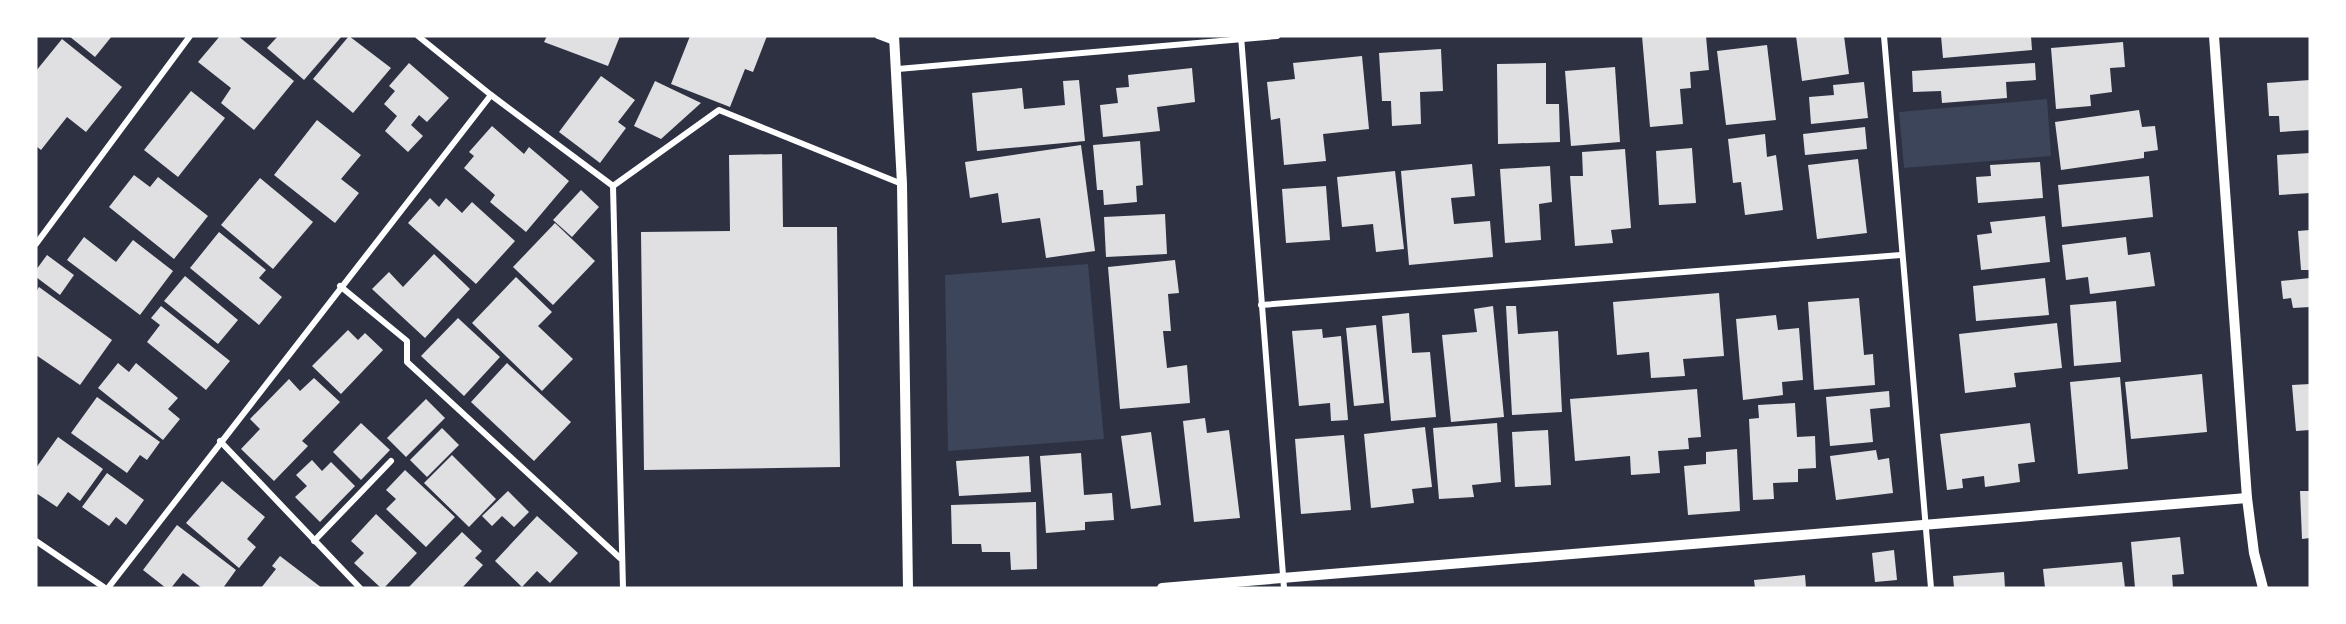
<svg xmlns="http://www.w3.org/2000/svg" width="2346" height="624" font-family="'Noto Sans',sans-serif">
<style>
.green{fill:#3c4559}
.building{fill:#e0e0e3}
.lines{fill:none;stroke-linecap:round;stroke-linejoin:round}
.minor{stroke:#fff;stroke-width:6}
.tertiary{stroke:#fff;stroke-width:10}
</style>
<rect width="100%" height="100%" fill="#2d3142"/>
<g class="green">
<path d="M2047 99 2051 156 1904 168 1899 112Z"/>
<path d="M1088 264 1104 439 948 451 945 275Z"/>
</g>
<g class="building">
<path d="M69 36H112L95 57Z"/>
<path d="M220 36H238L294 81 254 130 221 103 231 88 198 62Z"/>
<path d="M278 36H342L304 80 267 48Z"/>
<path d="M349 36 391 68 353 113 313 79Z"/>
<path d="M547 36H620L608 66 544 42Z"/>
<path d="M690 36H767L753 72 745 69 730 107 671 84Z"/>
<path d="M1642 36H1706L1709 70 1690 72 1691 88 1680 89 1683 124 1650 127Z"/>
<path d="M1796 36H1844L1849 74 1802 81Z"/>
<path d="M1941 36H2031L2032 50 1943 58Z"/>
<path d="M62 39 122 87 86 132 67 117 41 150 36 146V71Z"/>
<path d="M2123 42 2125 67 2110 68 2112 92 2090 95 2091 106 2056 109 2051 48Z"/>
<path d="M1767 45 1776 120 1726 125 1717 51Z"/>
<path d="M1441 49 1443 91 1420 92 1421 124 1392 126 1391 101H1382L1379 53Z"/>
<path d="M1362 56 1369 129 1323 134 1326 161 1284 165 1280 118 1271 120 1267 82 1295 79 1293 63Z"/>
<path d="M409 63 449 98 427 122 419 115 411 125 423 136 408 152 385 131 397 116 384 104 395 91 389 86Z"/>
<path d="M1546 63V104H1559L1560 142 1498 144 1497 64Z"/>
<path d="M2035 63 2036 80 2006 82 2007 98 1942 103 1941 91 1913 92 1912 71Z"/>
<path d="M1615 67 1620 142 1571 146 1565 71Z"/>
<path d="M1192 68 1195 102 1157 107 1160 131 1103 137 1100 105 1118 103 1116 88 1129 87 1128 75Z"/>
<path d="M601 76 635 100 618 122 626 128 600 163 559 132Z"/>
<path d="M1079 80 1085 141 977 151 972 93 1022 88 1024 109 1065 105 1063 81Z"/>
<path d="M2310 80V130L2280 132 2279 116H2269L2267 83Z"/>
<path d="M655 81 701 103 661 139 634 126Z"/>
<path d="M1864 82 1868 118 1811 124 1809 97 1834 95 1833 85Z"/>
<path d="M191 91 225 118 178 177 144 150Z"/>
<path d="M2139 110 2142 127 2155 126 2158 150 2144 152V158L2061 170 2055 122Z"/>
<path d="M317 120 361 155 341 179 359 193 335 223 274 175Z"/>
<path d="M492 126 524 154 529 147 569 181 526 232 490 202 495 195 464 168 474 156 469 152Z"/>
<path d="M1865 127 1867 149 1805 155 1803 134Z"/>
<path d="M1765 134 1767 157 1776 155 1783 210 1745 215 1741 182 1733 183 1728 139Z"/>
<path d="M1140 141 1143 185 1136 186 1137 202 1104 205 1103 190H1097L1093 145Z"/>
<path d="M1081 145 1095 251 1046 258 1040 218 1002 223 998 193 970 198 965 162Z"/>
<path d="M1692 148 1696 203 1659 205 1656 151Z"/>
<path d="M1625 149 1631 228 1611 230 1613 243 1575 246 1570 176H1583L1582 152Z"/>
<path d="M2310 153V193L2279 195 2277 155Z"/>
<path d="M782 154 783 227H837L840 467 644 470 641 232 730 231 729 155Z"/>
<path d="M1858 159 1867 233 1817 239 1808 165Z"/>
<path d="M2040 162 2043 198 1978 203 1976 177 1991 176 1990 165Z"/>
<path d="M1472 164 1475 196 1451 198 1454 224 1490 221 1493 257 1409 265 1401 171Z"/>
<path d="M1550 166 1552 202 1539 204 1541 240 1505 243 1500 169Z"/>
<path d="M1395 171 1404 249 1376 252 1373 224 1342 227 1337 177Z"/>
<path d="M134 175 150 187 158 177 208 216 174 259 109 207Z"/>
<path d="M2149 176 2153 217 2062 227 2058 185Z"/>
<path d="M260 178 313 222 273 269 221 225Z"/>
<path d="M1326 186 1330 240 1286 243 1282 189Z"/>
<path d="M581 190 599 207 572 237 553 220Z"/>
<path d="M430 198 439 207 446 198 462 213 472 202 515 241 476 284 408 223Z"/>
<path d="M1165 214 1167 254 1106 257 1104 217Z"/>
<path d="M2045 216 2050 262 1981 270 1977 235 1992 233 1990 222Z"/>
<path d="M555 223 595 261 553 305 513 267Z"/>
<path d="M2310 230V270H2301L2298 231Z"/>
<path d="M219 232 266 270 259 278 282 297 259 325 190 268Z"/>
<path d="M84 237 116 262 133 240 173 271 140 315 67 260Z"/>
<path d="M2126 237 2128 255 2150 252 2155 286 2090 294 2088 277 2066 280 2062 245Z"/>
<path d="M434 254 470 289 425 338 372 289 389 272 403 287Z"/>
<path d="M47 255 74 275 60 295 36 277V270Z"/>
<path d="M1175 260 1179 293 1168 294 1171 331H1163L1167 368 1187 365 1190 403 1120 409 1108 267Z"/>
<path d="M185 276 238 320 218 344 164 301Z"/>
<path d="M516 277 552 312 538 326 573 359 542 391 472 323Z"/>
<path d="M2045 278 2049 315 1976 321 1973 286Z"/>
<path d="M2310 278V307L2293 308 2291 298 2283 299 2281 281Z"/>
<path d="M39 287 112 340 80 385 36 355V292Z"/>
<path d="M1719 293 1724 356 1683 359 1685 376 1651 378 1649 352 1617 355 1613 302Z"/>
<path d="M1859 298 1864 355 1873 354 1875 385 1814 390 1808 302Z"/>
<path d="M2116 301 2121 362 2074 366 2070 305Z"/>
<path d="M161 306 230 361 206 390 147 342 160 325 151 318Z"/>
<path d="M1493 306 1504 417 1451 422 1442 335 1477 332 1474 309Z"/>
<path d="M1506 306H1516L1518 334 1558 331 1562 412 1512 415Z"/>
<path d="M1409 313 1412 353 1430 352 1436 417 1391 421 1382 316Z"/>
<path d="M1776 315 1778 330 1799 328 1803 380 1782 382 1783 395 1743 400 1736 319Z"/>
<path d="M458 318 500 357 464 396 421 356Z"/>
<path d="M2057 323 2062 368 2014 373 2016 387 1965 393 1959 334Z"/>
<path d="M1376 325 1384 403 1354 406 1346 328Z"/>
<path d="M1322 329 1323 338 1341 336 1348 420 1331 421 1330 403 1299 406 1292 331Z"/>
<path d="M348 330 358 340 365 333 383 350 341 394 312 366Z"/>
<path d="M118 363 129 372 136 363 178 398 168 409 180 419 163 440 98 388Z"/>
<path d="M507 363 571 422 534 461 471 402Z"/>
<path d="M2202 374 2207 432 2131 439 2125 382Z"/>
<path d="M2120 377 2128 469 2078 474 2070 382Z"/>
<path d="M314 378 340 402 302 441 308 446 274 481 241 449 260 429 250 419 289 379 300 391Z"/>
<path d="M2310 384V430L2296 431 2292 385Z"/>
<path d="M1697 389 1701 437 1688 438 1689 449 1658 451 1660 473 1631 475 1630 456 1575 461 1570 399Z"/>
<path d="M1889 391 1890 407 1870 409 1873 442 1830 446 1826 397Z"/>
<path d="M97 397 160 442 147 460 140 455 127 473 71 433Z"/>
<path d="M426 399 445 418 406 457 387 438Z"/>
<path d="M1795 403 1797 437 1815 436 1816 468 1798 469V482L1773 483 1774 499 1753 500 1749 419 1759 418 1758 405Z"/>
<path d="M1205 418 1207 433 1229 430 1240 518 1194 522 1183 421Z"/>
<path d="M361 423 390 450 361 480 333 452Z"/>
<path d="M1497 423 1501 482 1472 485 1474 497 1439 499 1433 428Z"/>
<path d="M2030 423 2035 462 2018 464 2020 482 1985 487 1984 476 1962 479 1963 488 1947 490 1940 434Z"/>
<path d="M1425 427 1432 487 1412 489 1414 503 1371 508 1364 434Z"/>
<path d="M442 428 459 445 427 477 410 460Z"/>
<path d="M1548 430 1551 485 1515 487 1512 432Z"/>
<path d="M1151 432 1161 505 1131 509 1121 436Z"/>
<path d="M1344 435 1351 510 1301 514 1295 439Z"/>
<path d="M58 437 103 469 80 501 68 492 57 507 36 493V468Z"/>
<path d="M1737 449 1740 511 1688 515 1684 466 1706 464V452Z"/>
<path d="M1876 450 1878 460 1889 458 1893 493 1836 500 1830 456Z"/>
<path d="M1081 453 1084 495 1112 493 1114 520 1085 522V530L1046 533 1040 456Z"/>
<path d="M452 455 496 499 469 527 424 483Z"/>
<path d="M1029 456 1031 492 959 496 956 461Z"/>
<path d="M312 460 322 471 331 462 355 486 320 522 295 497 307 486 296 475Z"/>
<path d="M405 470 455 517 426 547 386 509 396 499 386 490Z"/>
<path d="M107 473 144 500 126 525 116 517 109 526 82 507Z"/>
<path d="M222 481 265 517 247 539 256 547 239 568 186 523Z"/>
<path d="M508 491 529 512 514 527 502 516 492 526 482 516Z"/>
<path d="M2300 491H2310V538L2302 539Z"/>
<path d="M1036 502 1037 569 1011 570 1010 552H982L981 544H952L951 505Z"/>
<path d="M376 514 417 553 384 588H381L354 563 364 553 351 541Z"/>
<path d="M537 516 578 553 550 583 537 571 522 587 495 561Z"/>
<path d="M177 525 236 570 223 588H202L183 573 171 588H166L143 570Z"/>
<path d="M462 532 482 551 475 558 483 565 462 588H408Z"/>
<path d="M2180 537 2184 574 2172 575 2173 588H2135L2131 542Z"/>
<path d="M1894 550 1897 580 1875 582 1872 553Z"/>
<path d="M280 556 322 588H261L276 569 272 566Z"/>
<path d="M2122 562 2125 588H2045L2043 569Z"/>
<path d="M2004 572 2005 588H1954L1953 576Z"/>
<path d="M1805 575 1806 588H1755L1754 580Z"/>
</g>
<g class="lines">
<g class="minor">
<path d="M418 36 491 95 613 186 623 588"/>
<path d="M878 36 894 42"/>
<path d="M1241 36 1284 588"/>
<path d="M1884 36 1931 588"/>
<path d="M898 69 1277 36"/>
<path d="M613 186 719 110 902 184"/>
<path d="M36 244 190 36"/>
<path d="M340 286 407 341V362L620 558"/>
<path d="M1261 305 1901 255"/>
<path d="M220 441 360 588"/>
<path d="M36 541 105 588"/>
<path d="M314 541 391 461"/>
<path d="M108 588 491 95"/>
</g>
<g class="tertiary">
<path d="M894 36 902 184 908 588"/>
<path d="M2214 36 2247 498 2254 553 2263 588"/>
<path d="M1162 588 2247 498"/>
</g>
</g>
<rect width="2346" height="624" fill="none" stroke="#ffffff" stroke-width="75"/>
</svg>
